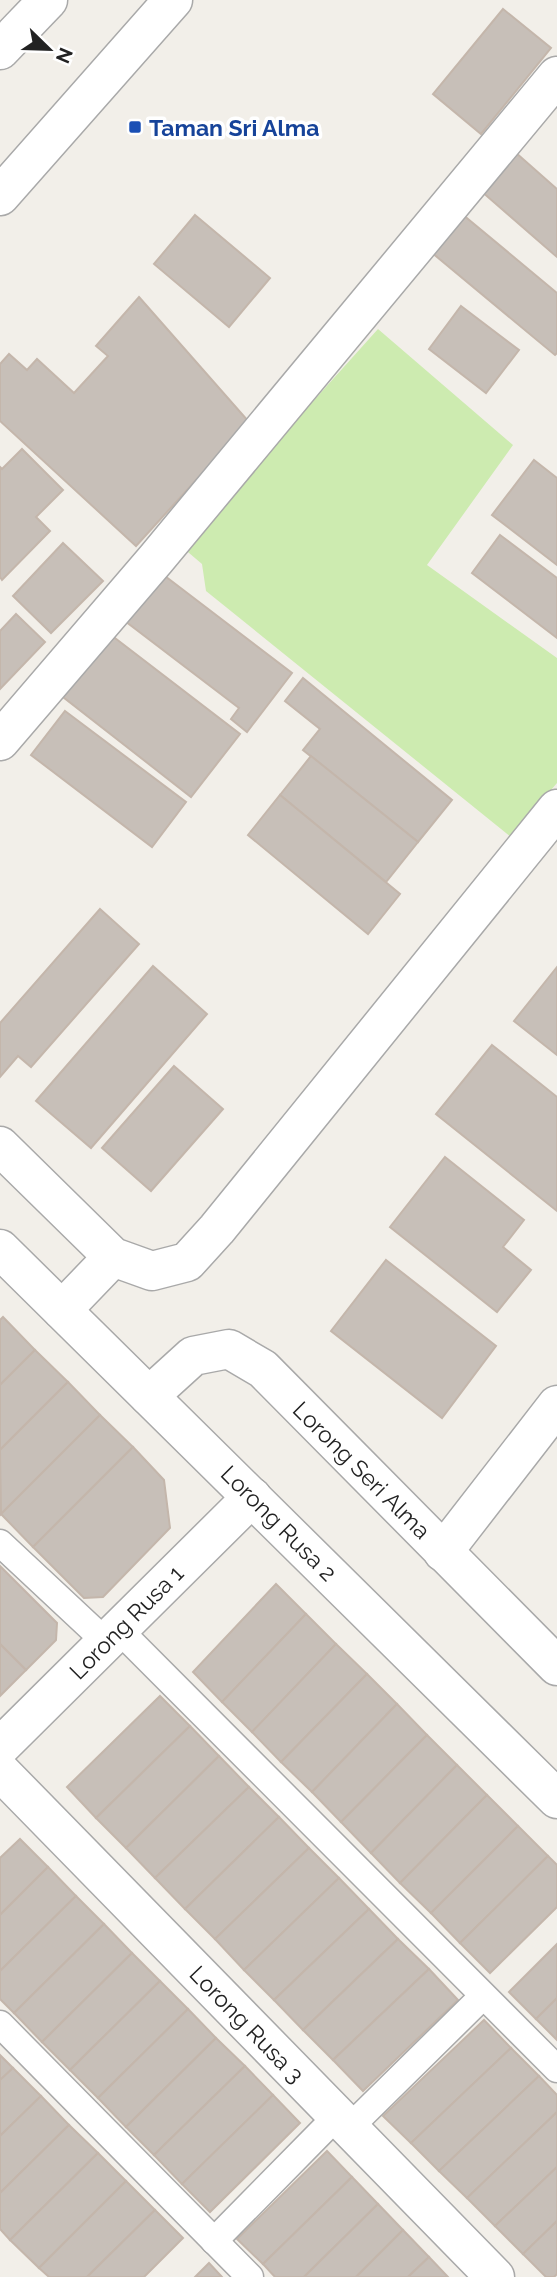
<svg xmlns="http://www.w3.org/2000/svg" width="557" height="2277" font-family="Raleway,sans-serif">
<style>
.grass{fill:#cdebb0}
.building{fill:#c7bfb8;stroke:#c4b6ab;stroke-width:2}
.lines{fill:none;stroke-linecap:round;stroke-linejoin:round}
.service-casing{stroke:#a9a9a9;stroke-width:29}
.minor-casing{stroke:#a9a9a9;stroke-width:41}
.tertiary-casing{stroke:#a9a9a9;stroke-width:41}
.service{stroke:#fff;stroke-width:26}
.minor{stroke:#fff;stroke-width:38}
.tertiary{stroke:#fff;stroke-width:38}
.transit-dot{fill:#1a4fb4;stroke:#fff;stroke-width:2.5}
.labels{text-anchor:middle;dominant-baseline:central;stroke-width:7;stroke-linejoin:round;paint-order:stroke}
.transit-label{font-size:23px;font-weight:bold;fill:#164399;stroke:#fff;text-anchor:start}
.street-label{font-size:23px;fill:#222;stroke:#fff}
</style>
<rect width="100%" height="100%" fill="#f2efe9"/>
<path class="grass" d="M378 329 513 445 427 565 557 658V783L511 837 206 591 202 564 182 547Z"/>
<g class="building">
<path d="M503 9 551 48 481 134 433 94Z"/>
<path d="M515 152 557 189V257L481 191Z"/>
<path d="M462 214 557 293V353L555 355 431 252Z"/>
<path d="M195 215 270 278 229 327 154 264Z"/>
<path d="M139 297 249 422 136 546 0 421V364L9 354 27 370 37 359 74 393 108 356 96 346Z"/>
<path d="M461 306 519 350 486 393 429 349Z"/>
<path d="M22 449 63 490 36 517 50 531 2 580 0 577V467L2 469Z"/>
<path d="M534 460 557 478V565L492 515Z"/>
<path d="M500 535 557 578V638L472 573Z"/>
<path d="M63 543 103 581 51 633 13 596Z"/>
<path d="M161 573 292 673 247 732 231 719 239 708 125 621Z"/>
<path d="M16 614 45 642 0 689V631Z"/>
<path d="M111 635 240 734 191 797 63 697Z"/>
<path d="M303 678 452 800 418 842 303 750 320 729 285 701Z"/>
<path d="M65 711 186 802 152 847 31 755Z"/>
<path d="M311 756 418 842 386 882 280 795Z"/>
<path d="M280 795 400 894 368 934 248 835Z"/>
<path d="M100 909 139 944 31 1067 18 1056 0 1077V1023Z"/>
<path d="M153 966 207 1014 91 1148 36 1101Z"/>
<path d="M557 967V1055L514 1021Z"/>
<path d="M492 1045 557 1097V1211L436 1114Z"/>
<path d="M174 1066 223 1109 151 1191 102 1148Z"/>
<path d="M445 1157 524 1220 503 1247 531 1270 497 1312 390 1227Z"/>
<path d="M386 1260 496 1346 442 1418 331 1331Z"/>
<path d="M3 1317 35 1350 0 1385V1320Z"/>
<path d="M35 1350 68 1382 0 1450V1385Z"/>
<path d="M68 1382 100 1415 1 1514 0 1450Z"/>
<path d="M100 1415 133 1447 33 1547 1 1514Z"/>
<path d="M133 1447 164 1480 170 1528 103 1597 84 1598 33 1547Z"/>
<path d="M0 1566 57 1623 56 1640 26 1670 0 1644Z"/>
<path d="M276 1584 306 1614 222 1702 193 1672Z"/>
<path d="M306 1614 336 1644 252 1732 222 1702Z"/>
<path d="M0 1644 26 1670 0 1696Z"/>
<path d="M336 1644 367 1674 281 1762 252 1732Z"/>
<path d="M367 1674 397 1704 312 1792 281 1762Z"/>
<path d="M160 1696 190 1726 96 1818 67 1787Z"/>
<path d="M397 1704 427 1735 341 1822 312 1792Z"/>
<path d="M190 1726 219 1756 126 1848 96 1818Z"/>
<path d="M427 1735 457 1765 371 1853 341 1822Z"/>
<path d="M219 1756 249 1787 155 1878 126 1848Z"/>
<path d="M457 1765 487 1795 400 1883 371 1853Z"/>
<path d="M249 1787 279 1817 185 1909 155 1878Z"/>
<path d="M487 1795 518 1826 431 1913 400 1883Z"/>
<path d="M279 1817 309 1848 215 1939 185 1909Z"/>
<path d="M518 1826 548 1856 460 1943 431 1913Z"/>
<path d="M20 1839 48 1867 0 1915V1858Z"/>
<path d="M309 1848 339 1878 244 1970 215 1939Z"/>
<path d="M548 1856 557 1865V1907L490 1973 460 1943Z"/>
<path d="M48 1867 76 1896 0 1971V1915Z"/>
<path d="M339 1878 369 1909 274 2000 244 1970Z"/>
<path d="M76 1896 104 1924 14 2013 0 1999V1971Z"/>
<path d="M369 1909 398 1939 303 2030 274 2000Z"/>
<path d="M104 1924 132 1953 42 2042 14 2013Z"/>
<path d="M398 1939 429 1969 333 2060 303 2030Z"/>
<path d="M557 1944V1998L536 2019 509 1992Z"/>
<path d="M132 1953 160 1981 70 2070 42 2042Z"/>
<path d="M429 1969 458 2000 363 2091 333 2060Z"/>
<path d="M160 1981 188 2009 98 2098 70 2070Z"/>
<path d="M557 1998V2040L536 2019Z"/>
<path d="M188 2009 216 2038 126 2127 98 2098Z"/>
<path d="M484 2020 511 2048 411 2143 383 2116Z"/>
<path d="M216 2038 245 2066 154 2155 126 2127Z"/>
<path d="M511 2048 539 2076 439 2171 411 2143Z"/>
<path d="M0 2055 13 2068 0 2080Z"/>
<path d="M245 2066 273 2095 182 2184 154 2155Z"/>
<path d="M13 2068 41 2096 0 2136V2080Z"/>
<path d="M539 2076 557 2095V2112L467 2198 439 2171Z"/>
<path d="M273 2095 300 2123 210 2212 182 2184Z"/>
<path d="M41 2096 69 2125 0 2193V2136Z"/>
<path d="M557 2112V2167L495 2226 467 2198Z"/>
<path d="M69 2125 98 2153 10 2240 0 2229V2193Z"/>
<path d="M327 2151 352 2177 263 2264 237 2239Z"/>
<path d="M98 2153 126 2181 39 2268 10 2240Z"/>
<path d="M557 2167V2221L523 2254 495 2226Z"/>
<path d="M352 2177 378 2204 304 2277H275L263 2264Z"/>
<path d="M126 2181 155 2210 87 2277H49L39 2268Z"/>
<path d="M378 2204 403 2230 356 2277H304Z"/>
<path d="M155 2210 183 2238 144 2277H87Z"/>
<path d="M557 2221V2274L554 2277H546L523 2254Z"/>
<path d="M403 2230 429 2257 408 2277H356Z"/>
<path d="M429 2257 448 2277H408Z"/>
<path d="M209 2263 222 2277H195Z"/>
</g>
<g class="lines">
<defs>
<g id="service">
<path d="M0 1543 106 1642"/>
<path d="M118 1629 557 2069"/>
<path d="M0 2024 250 2277"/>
<path d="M349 2128 483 1996"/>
<path d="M214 2241 337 2116"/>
</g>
<g id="minor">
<path d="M0 50 48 0"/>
<path d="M0 741 156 559 557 76"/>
<path d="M0 1146 113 1257 152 1271 187 1262 217 1229 557 809"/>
<path d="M0 1249 557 1799"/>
<path d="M62 1310 113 1257"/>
<path d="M149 1396 193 1356 229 1349 263 1369 557 1666"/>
<path d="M443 1552 557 1405"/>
<path d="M0 1747 252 1497"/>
<path d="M0 1771 495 2277"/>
</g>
<path id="tertiary" d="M0 196 173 0"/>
</defs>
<use href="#service" class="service-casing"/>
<use href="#minor" class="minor-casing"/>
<use href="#tertiary" class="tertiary-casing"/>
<use href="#service" class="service"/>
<use href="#minor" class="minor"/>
<use href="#tertiary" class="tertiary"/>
</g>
<rect class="transit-dot" x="128" y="120" width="14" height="14" rx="3.5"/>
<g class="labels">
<g class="transit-label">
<text x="149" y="127">Taman Sri Alma</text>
</g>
<g class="street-label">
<text transform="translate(362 1470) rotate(45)">Lorong Seri Alma</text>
<text transform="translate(279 1523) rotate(45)">Lorong Rusa 2</text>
<text transform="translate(126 1622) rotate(-45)">Lorong Rusa 1</text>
<text transform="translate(247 2024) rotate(46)">Lorong Rusa 3</text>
</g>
</g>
<g transform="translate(49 49) rotate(113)" stroke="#ffffff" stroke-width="5" paint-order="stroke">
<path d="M0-5L12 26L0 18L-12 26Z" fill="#222222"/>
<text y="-10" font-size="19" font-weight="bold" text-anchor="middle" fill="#222222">N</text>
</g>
</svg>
